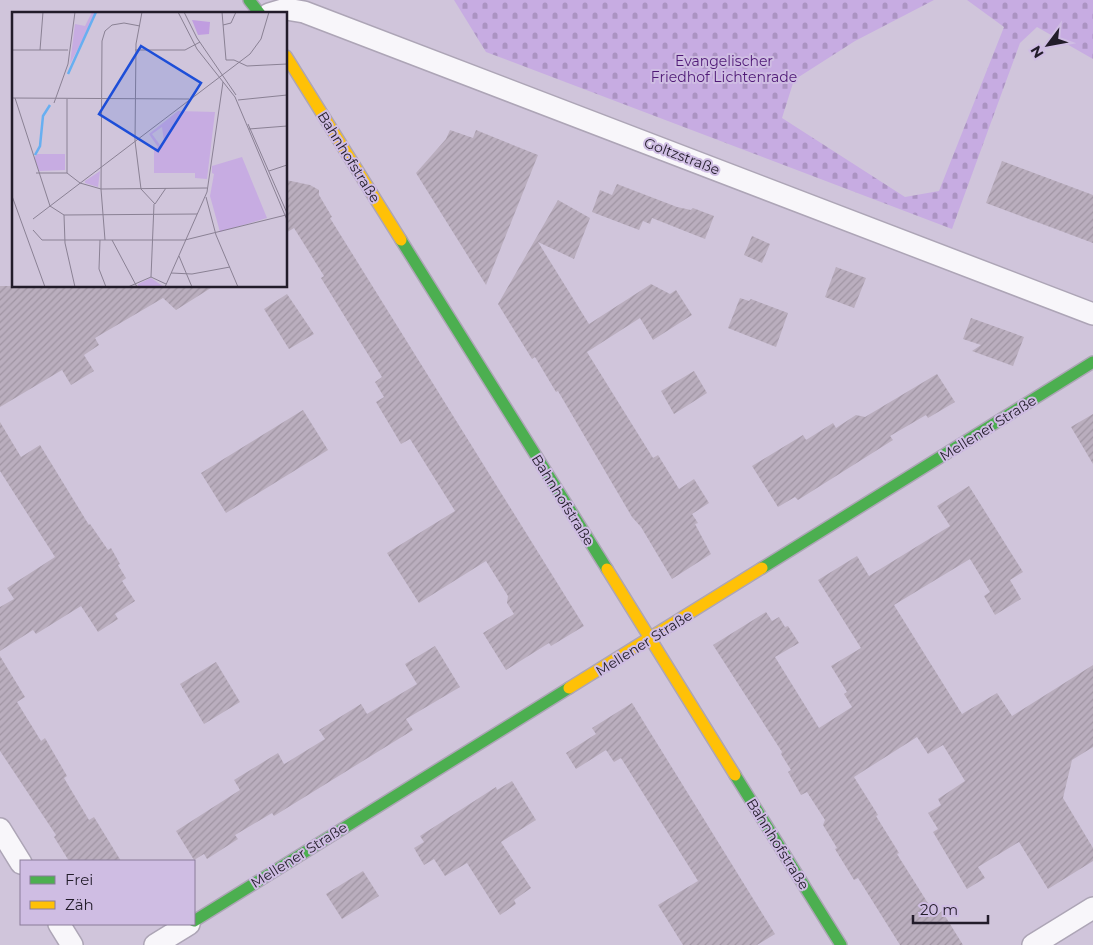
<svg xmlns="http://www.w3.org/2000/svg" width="1093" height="945" font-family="Montserrat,sans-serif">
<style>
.cemetery{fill:url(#cemetery-stones)}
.building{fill:url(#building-hatch)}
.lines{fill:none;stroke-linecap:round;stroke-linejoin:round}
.street-casing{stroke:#ada5b6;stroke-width:24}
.fast-casing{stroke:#ada5b6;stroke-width:14}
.slow-casing{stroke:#ada5b6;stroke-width:14}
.street{stroke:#f8f6fa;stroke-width:21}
.fast{stroke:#4caf50;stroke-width:11}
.slow{stroke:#ffc107;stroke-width:11}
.labels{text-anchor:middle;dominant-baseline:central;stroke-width:4;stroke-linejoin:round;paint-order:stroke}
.park-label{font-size:14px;fill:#4f1976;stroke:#cfbde3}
.street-label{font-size:14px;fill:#221c2a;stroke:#cfbde3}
.inset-river{fill:none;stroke:#67aff1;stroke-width:2.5}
.inset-road{fill:none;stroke:#8a8194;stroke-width:1}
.view{fill:#1d4ed8;fill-opacity:0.15;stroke:#1d4ed8;stroke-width:2.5}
.inset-edge{fill:none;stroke:#221c2a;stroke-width:2.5}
</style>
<defs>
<pattern id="cemetery-stones" width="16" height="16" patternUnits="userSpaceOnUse" patternTransform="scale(1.25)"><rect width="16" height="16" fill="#c7ace2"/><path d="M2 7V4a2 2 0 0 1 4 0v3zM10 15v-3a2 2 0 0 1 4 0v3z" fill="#ab93c2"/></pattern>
<pattern id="building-hatch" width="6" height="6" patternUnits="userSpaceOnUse" patternTransform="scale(1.25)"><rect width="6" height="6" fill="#baaebe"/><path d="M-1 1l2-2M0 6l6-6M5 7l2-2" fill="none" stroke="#a095a3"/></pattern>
</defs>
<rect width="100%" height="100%" fill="#d0c5db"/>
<path class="cemetery" d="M454 0H934L855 41 794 80 782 118 905 197 939 191 1004 27 967 0H1093V59L1037 27 1020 43 952 229 486 52Z"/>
<g class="building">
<path d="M450 130 473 138 476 130 538 155 486 285 416 173 446 139Z"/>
<path d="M1002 161 1093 195V243L986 203Z"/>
<path d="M286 180 310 185 319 190V195L332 217 330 218 584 626 551 646 549 643 506 670 483 633 514 614 507 603 508 596 486 561 419 603 387 553 455 511 410 439 401 444 376 402 384 397 375 382 382 377 321 278 324 276 294 228 286 233Z"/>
<path d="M617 184 677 207 691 210 693 208 714 216 705 239 652 218 650 224 643 221 639 230 592 212 600 190 612 195Z"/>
<path d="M558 200 590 218 574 259 538 242 589 324 651 284 670 294 676 290 692 315 653 340 640 318 587 352 653 458 658 455 679 489 694 479 709 503 692 514 698 523 695 524 711 554 672 579 641 527 632 517 558 391 556 392 535 357 532 359 498 304Z"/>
<path d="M752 236 770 244 762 263 744 255Z"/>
<path d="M836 267 866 278 854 308 825 297Z"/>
<path d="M0 286H214L176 310 163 298 95 338 99 345 84 355 94 371 71 385 62 370 0 407Z"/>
<path d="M287 294 314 334 289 349 264 309Z"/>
<path d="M740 298 749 301 751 299 788 313 776 347 728 328Z"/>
<path d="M971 318 1024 337 1013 366 972 351 981 345 963 339Z"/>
<path d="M694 371 707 393 674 414 661 391Z"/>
<path d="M937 374 955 402 928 418 926 415 890 436 893 440 798 500 795 497 778 507 752 466 803 435 806 440 833 423 836 428 856 415 865 417Z"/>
<path d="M303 410 328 450 226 513 201 473Z"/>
<path d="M1093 414V464L1071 427Z"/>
<path d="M0 422 21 457 40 445 89 525 90 524 108 550 111 548 120 564 118 565 126 578 122 581 135 601 115 614 118 619 98 632 81 606 36 634 33 630 0 651V607L14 599 7 588 55 557 0 471Z"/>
<path d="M969 486 1023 572 1010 580 1021 599 995 615 984 596 990 592 970 559 894 605 962 714 997 693 1012 716 1093 665V747L1072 760 1063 798 1093 848V861L1048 889 1019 842 978 867 985 878 967 889 933 832 938 829 928 813 941 805 938 799 965 781 943 745 928 754 917 737 854 777 878 815 876 816 899 853 897 854 936 916 942 911 963 945H900L858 878 854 880 843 862 835 849 837 848 823 825 825 820 807 792 801 795 788 772 791 770 781 754 782 752 713 645 766 612 772 621 779 617 785 627 788 626 799 643 775 657 819 728 852 707 844 694 847 692 831 666 861 648 818 580 857 556 869 576 950 526 937 506Z"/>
<path d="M435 646 460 687 406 719 413 730 274 816 272 813 235 835 238 839 207 859 204 854 194 860 176 831 240 790 234 780 278 753 284 764 286 763 325 739 319 730 361 704 367 714 417 684 405 664Z"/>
<path d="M0 656 25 697 17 702 41 741 45 738 67 776 64 778 89 820 94 817 121 861H69L54 837 56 835 0 751Z"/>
<path d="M216 662 240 702 204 724 180 684Z"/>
<path d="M632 703 775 934 757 945H683L658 905 698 881 621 758 614 762 606 750 576 769 566 753 596 734 592 728Z"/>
<path d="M512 781 536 820 501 842 531 888 514 900 516 904 500 915 467 863 445 876 434 859 424 865 414 848 424 842 420 836 496 787 497 790Z"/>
<path d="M363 871 379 896 342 919 326 894Z"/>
</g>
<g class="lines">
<defs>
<g id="street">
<path d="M269 14 286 9 304 12 1093 314"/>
<path d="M0 829 21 863"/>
<path d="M59 924 72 945"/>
<path d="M155 945 189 924"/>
<path d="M1033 945 1093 908"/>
</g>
<g id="fast">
<path d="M249 0 260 14"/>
<path d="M401 240 607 569"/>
<path d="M762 568 1093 362"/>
<path d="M735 775 841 945"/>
<path d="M194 921 569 688"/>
</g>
<g id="slow">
<path d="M286 56 401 240"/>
<path d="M607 569 735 775"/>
<path d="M569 688 762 568"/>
</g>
</defs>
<use href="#street" class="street-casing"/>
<use href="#fast" class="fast-casing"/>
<use href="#slow" class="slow-casing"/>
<use href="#street" class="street"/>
<use href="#fast" class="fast"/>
<use href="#slow" class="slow"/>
</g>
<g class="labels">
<g class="park-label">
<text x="724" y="61">Evangelischer<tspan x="724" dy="16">Friedhof Lichtenrade</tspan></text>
</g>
<g class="street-label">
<text transform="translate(682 156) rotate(21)">Goltzstraße</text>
<text transform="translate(349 157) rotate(58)">Bahnhofstraße</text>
<text transform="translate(988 428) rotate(-32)">Mellener Straße</text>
<text transform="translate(563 500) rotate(58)">Bahnhofstraße</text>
<text transform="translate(644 643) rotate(-32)">Mellener Straße</text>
<text transform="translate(778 844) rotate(58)">Bahnhofstraße</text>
<text transform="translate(299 855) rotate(-32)">Mellener Straße</text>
</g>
</g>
<g transform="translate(12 12)">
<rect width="275" height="275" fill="#d0c5db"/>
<path d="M139 266 152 275H126V272Z" fill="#c7ace2"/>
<path d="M180 8 198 10 197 22 186 23Z" fill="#c09de0"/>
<path d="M166 99 203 100 195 167 183 166V161H142V137L146 135 137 122ZM150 115 152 129 148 133 140 122ZM230 145 255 206 208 220 198 184 202 162 200 161V154Z" fill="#c7ace2" fill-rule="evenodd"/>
<path d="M80 0H85L58 52 63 12 73 14ZM88 159 86 175 73 171V169Z" fill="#c7ace2"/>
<path d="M25 142H53V158L27 159 22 146Z" fill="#c7ace2"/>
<path class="inset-river" d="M56 62 84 0M23 143 28 134 31 104 38 93"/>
<path class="inset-road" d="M130 0 124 32 123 129 129 177 143 192 154 176M166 0 185 37 223 85 275 208M172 0 185 26 224 83M210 0 214 48H222L235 54 275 52M211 13 219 11 224 0M0 29V86M0 38H56M28 38 31 0M123 38H173L188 30M0 86 177 87M3 86 38 194M226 88 275 83M42 91 56 52 63 0M236 112 275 201M237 117 275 114M257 159 275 153M24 161H55L68 171 89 177 195 176M55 161V87M0 184 33 275M194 185 204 223 226 275M38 194 52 203 53 231 63 275M52 203 185 202M21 207 238 42 249 27 257 0M21 218 30 228H173L274 203M88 228 87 257 94 275M93 228 89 177 90 29 93 19 100 13 112 11 128 14M100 228 125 275M167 244 180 275M159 261 180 262 218 255M139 265 142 192M116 275 139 265 154 272M153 275 195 180 211 70"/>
<path class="view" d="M129 34 189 71 146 139 87 102Z"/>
<rect width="275" height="275" class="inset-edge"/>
</g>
<rect x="20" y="860" width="175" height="65" fill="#cfbde3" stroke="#8a7d99"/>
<rect x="30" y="876" width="25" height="8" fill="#4caf50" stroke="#8a7d99"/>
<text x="65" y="885" font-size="15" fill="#221c2a">Frei</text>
<rect x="30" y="901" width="25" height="8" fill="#ffc107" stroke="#8a7d99"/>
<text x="65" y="910" font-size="15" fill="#221c2a">Zäh</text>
<g transform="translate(1048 45) rotate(238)" stroke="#cfbde3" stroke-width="4" paint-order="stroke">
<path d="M0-4L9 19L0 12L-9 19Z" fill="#221c2a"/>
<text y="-8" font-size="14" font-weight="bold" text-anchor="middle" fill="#221c2a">N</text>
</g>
<path d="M913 915v8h75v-8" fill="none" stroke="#221c2a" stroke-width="2.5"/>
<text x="920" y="915" font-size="15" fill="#221c2a" stroke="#cfbde3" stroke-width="4" paint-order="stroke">20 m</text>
</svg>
